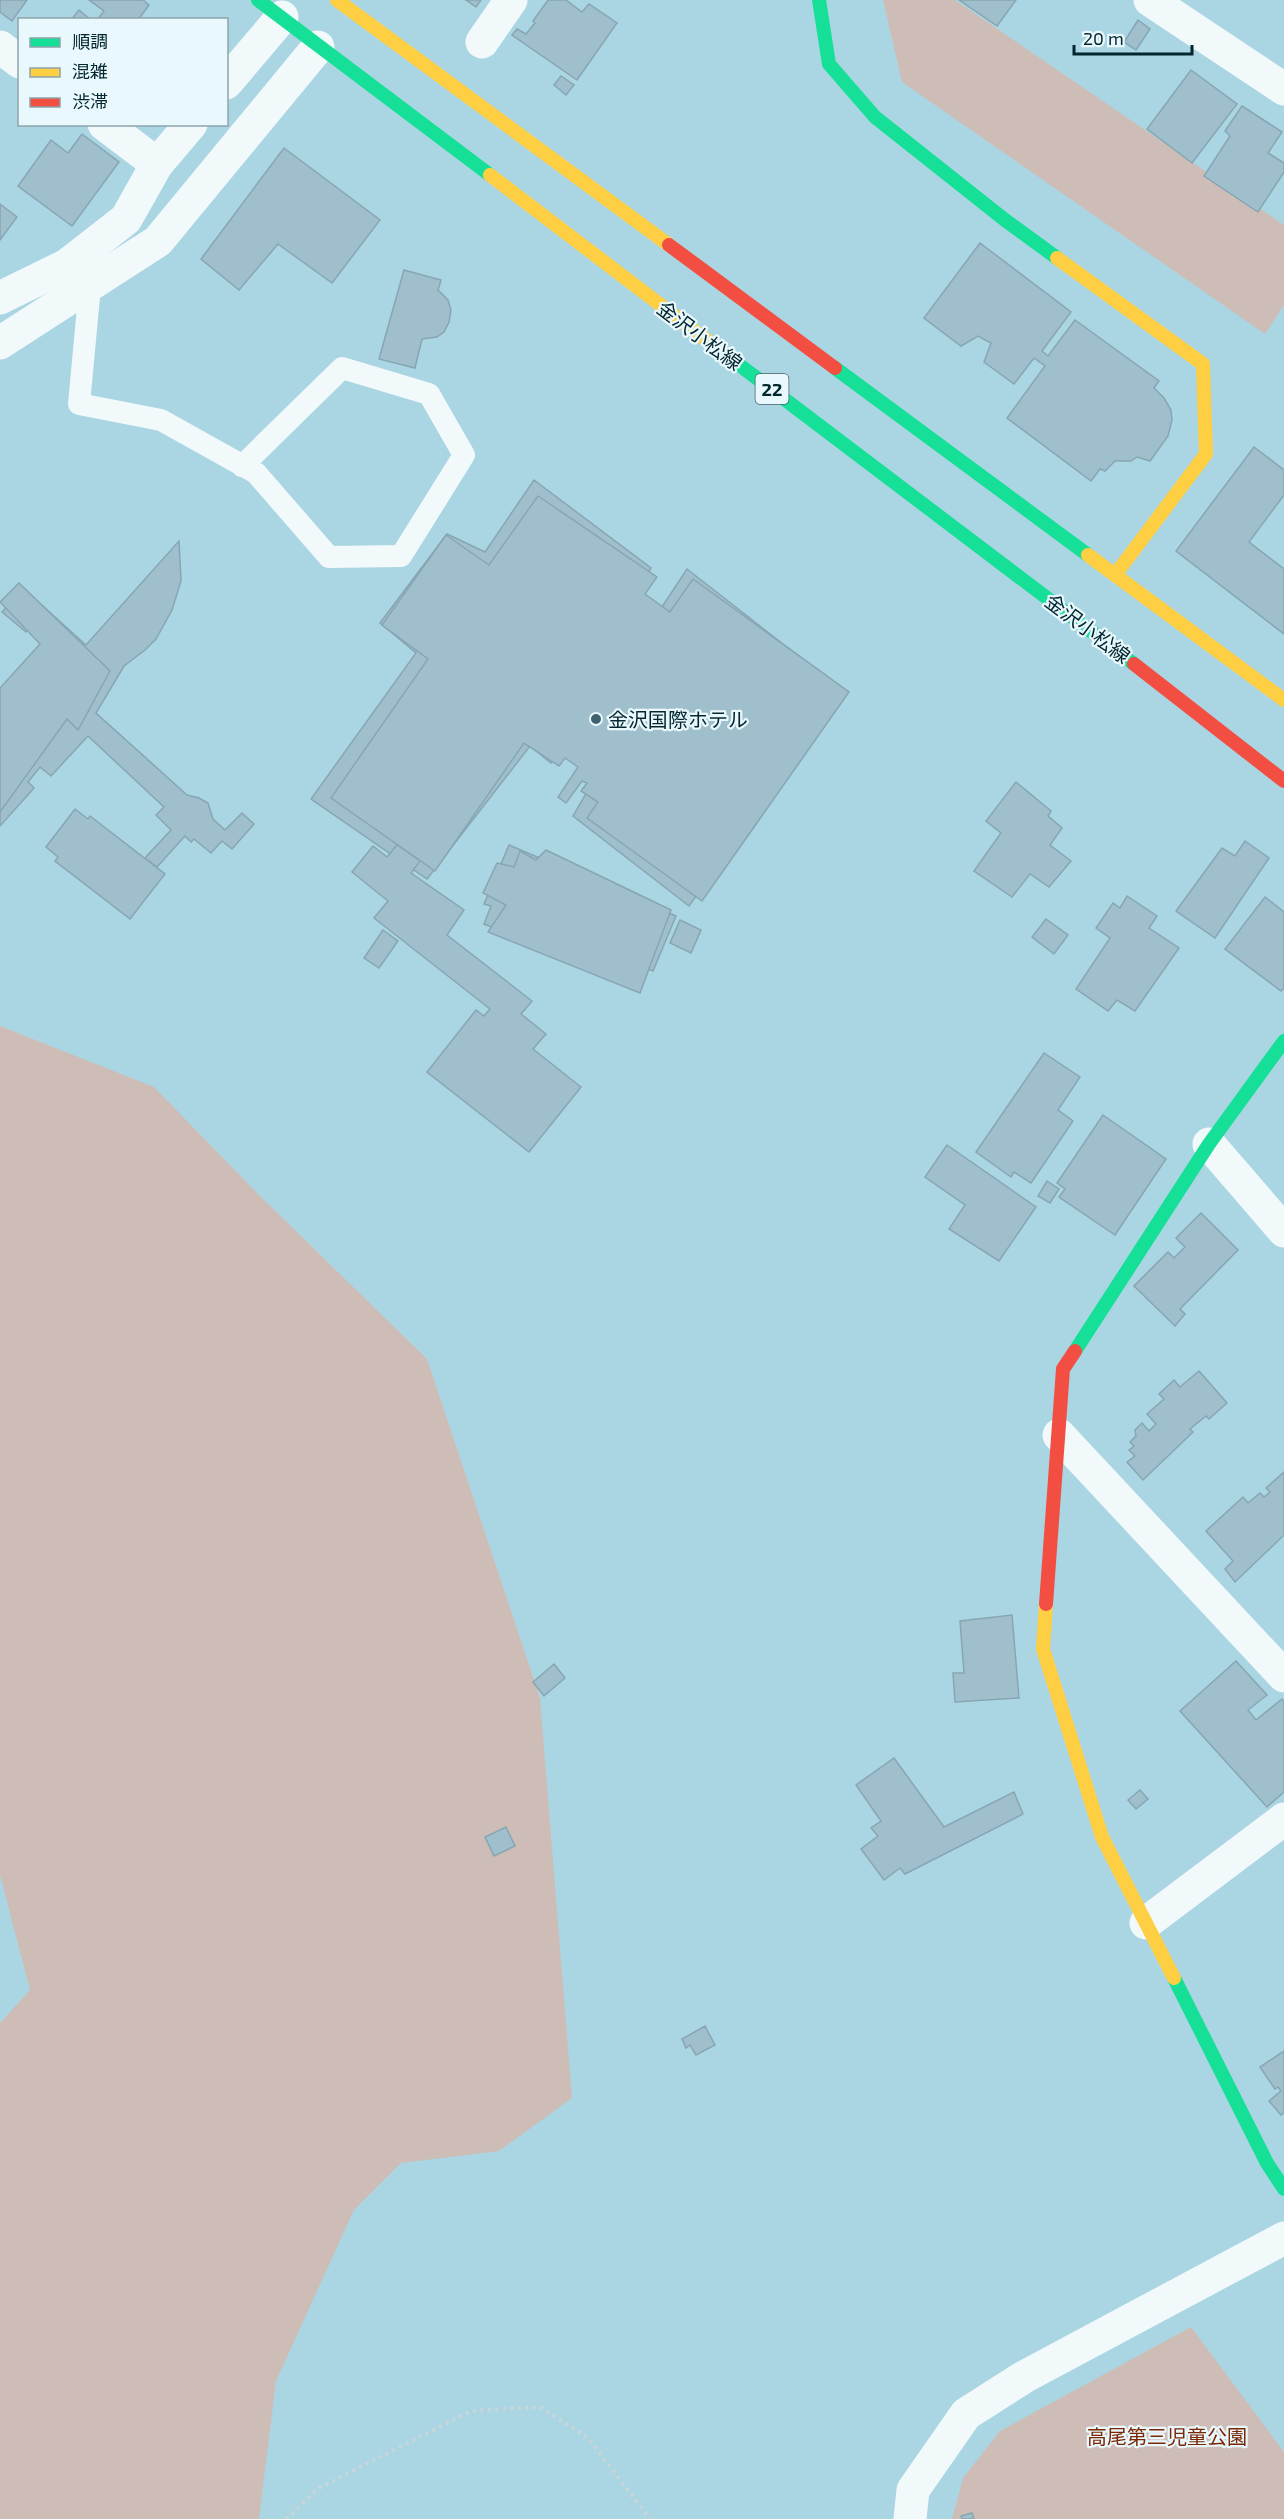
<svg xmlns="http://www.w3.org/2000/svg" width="1284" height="2519" font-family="'Exo 2','Noto Sans JP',sans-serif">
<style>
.green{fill:#cebdb7}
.building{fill:#a0bfcd;stroke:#87a6b3;stroke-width:1.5}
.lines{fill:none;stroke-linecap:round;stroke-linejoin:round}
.path{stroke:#c8d6da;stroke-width:4;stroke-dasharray:3 4.5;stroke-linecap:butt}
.lane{stroke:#f2f9fb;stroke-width:22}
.street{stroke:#f2f9fb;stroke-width:33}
.fast{stroke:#16e098;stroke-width:14}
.slow{stroke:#ffcf43;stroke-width:14}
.jam{stroke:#f24e42;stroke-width:14}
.poi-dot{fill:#3d636e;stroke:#e9f8fd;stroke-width:2}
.labels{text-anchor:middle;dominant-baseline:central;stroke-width:4.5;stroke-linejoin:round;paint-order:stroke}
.shield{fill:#e9f8fd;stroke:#48656d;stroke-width:1.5}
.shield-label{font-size:18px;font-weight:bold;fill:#03262f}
.street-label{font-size:20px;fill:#03262f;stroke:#e9f8fd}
.poi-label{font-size:20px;fill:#03262f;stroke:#e9f8fd;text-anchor:start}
.park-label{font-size:20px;fill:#7c2703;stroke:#e9f8fd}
</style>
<rect width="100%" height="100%" fill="#aad5e2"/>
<g class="green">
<path d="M883 0H955L1284 225V305L1265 334 902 82Z"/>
<path d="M0 1026 154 1087 260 1196 427 1359 540 1698 572 2098 499 2151 401 2163 354 2210 276 2381 259 2519H0V2023L30 1990 0 1875Z"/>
<path d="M1191 2327 1284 2452V2519H952L963 2478 1000 2431Z"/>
</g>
<g class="building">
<path d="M0 0H27L12 21 0 12Z"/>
<path d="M89 0H143L149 5 138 20H97L104 11Z"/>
<path d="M466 0H481L476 7Z"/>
<path d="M548 0H566L582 12 589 4 617 23 577 80 512 35 517 29 526 34 535 23 533 21Z"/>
<path d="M959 0H1016L997 26Z"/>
<path d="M79 10 91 20H71Z"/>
<path d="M1138 20 1150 29 1136 50 1124 42Z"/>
<path d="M1191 70 1237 104 1192 163 1147 129Z"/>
<path d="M561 76 574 85 566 95 554 85Z"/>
<path d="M1242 106 1282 132 1268 153 1284 163V172L1258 212 1204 176 1230 136 1225 131Z"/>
<path d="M82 134 119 162 72 226 18 186 51 140 68 153Z"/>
<path d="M284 148 380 220 332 283 278 244 239 290 201 259Z"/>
<path d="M0 204 17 217 0 240Z"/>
<path d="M980 243 1071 312 1042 351 1048 356 1075 320 1159 381 1154 388 1164 398 1171 410 1172 420 1168 436 1150 461 1137 457 1131 461H1115L1105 471 1100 469 1091 481 1007 418 1045 366 1034 358 1014 384 984 362 991 343 978 336 961 346 924 318Z"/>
<path d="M404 270 441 280 438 290 448 300 451 310 449 322 444 332 437 337 422 339 415 368 379 359Z"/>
<path d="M1254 447 1284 470V495L1249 542 1284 569V634L1176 551Z"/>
<path d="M534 480 651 568 637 590 660 610 687 569 844 692 689 906 573 816 594 780 563 752 551 763 530 746 427 879 311 799 416 653 380 623 447 534 485 552Z"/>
<path d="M538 496 657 577 645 594 670 612 693 579 849 692 702 901 587 818 598 802 581 791 587 783 582 781 566 803 558 797 578 767 565 758 559 766 524 743 435 871 331 798 428 659 382 625 446 535 489 565Z"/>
<path d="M179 541 181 581 172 610 156 639 145 650 124 666 96 713 187 795 199 798 208 803 213 819 225 830 242 813 254 824 232 849 222 841 211 853 194 839 191 842 185 836 157 867 145 858 171 830 156 815 164 807 88 736 51 776 40 767 28 782 34 788 0 826V704L53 645 31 627 26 632 2 612 24 589 86 645Z"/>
<path d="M19 583 110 671 78 730 67 719 0 812V688L40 644 0 602Z"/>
<path d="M1016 782 1051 811 1048 816 1062 828 1050 845 1071 861 1049 887 1030 874 1012 897 974 871 1001 833 986 821Z"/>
<path d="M75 809 88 819 90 816 165 874 130 919 55 861 58 857 46 847Z"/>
<path d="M1245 841 1269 858 1215 938 1176 911 1222 848 1235 856Z"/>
<path d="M397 845 420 861 411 873 464 910 447 935 532 1001 521 1014 546 1034 533 1049 581 1087 529 1152 427 1072 476 1010 484 1016 490 1009 374 918 388 901 352 872 373 846 387 857Z"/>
<path d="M509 845 676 916 653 971 641 966 631 986 484 924 491 906 484 904Z"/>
<path d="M546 850 671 910 640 993 488 932 506 905 483 893 497 863 514 867 520 851 536 860Z"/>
<path d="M1127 896 1157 916 1149 928 1179 948 1135 1011 1117 1000 1108 1011 1076 989 1110 938 1096 928 1113 903 1120 908Z"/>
<path d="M1265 897 1284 912V988L1281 991 1225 949Z"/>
<path d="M1046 919 1068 935 1054 954 1032 937Z"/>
<path d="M680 920 701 930 691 953 670 943Z"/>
<path d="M383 930 398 941 379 968 364 958Z"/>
<path d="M1044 1053 1080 1077 1058 1110 1073 1121 1031 1183 1014 1172 1011 1177 976 1152Z"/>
<path d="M1103 1115 1166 1159 1115 1235 1059 1197 1065 1189 1057 1183Z"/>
<path d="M947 1145 1036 1207 999 1261 949 1229 965 1205 925 1177Z"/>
<path d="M1047 1181 1059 1189 1050 1203 1038 1196Z"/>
<path d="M1201 1213 1238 1250 1180 1309 1185 1314 1175 1326 1134 1286 1168 1252 1174 1258 1185 1247 1176 1238Z"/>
<path d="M1199 1371 1227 1403 1209 1419 1206 1416 1190 1429 1193 1432 1143 1480 1127 1462 1135 1456 1129 1450 1134 1446 1130 1442 1136 1436 1135 1430 1142 1423 1149 1431 1156 1424 1147 1414 1164 1399 1159 1394 1174 1380 1180 1387Z"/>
<path d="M1284 1472V1535L1235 1582 1225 1569 1233 1561 1206 1531 1243 1497 1248 1503 1260 1493 1264 1497 1270 1492 1266 1488Z"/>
<path d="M1012 1615 1019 1698 955 1702 953 1673H964L960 1621Z"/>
<path d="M1236 1661 1267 1695 1248 1710 1256 1720 1282 1699 1284 1702V1792L1267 1807 1180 1711Z"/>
<path d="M554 1664 565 1678 544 1696 533 1682Z"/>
<path d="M894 1758 944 1827 1014 1792 1023 1814 905 1874 900 1868 884 1880 861 1849 878 1836 871 1828 881 1821 856 1785Z"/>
<path d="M1140 1790 1148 1799 1136 1809 1128 1800Z"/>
<path d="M506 1827 515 1846 494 1856 485 1837Z"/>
<path d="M705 2026 715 2045 696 2055 690 2045 686 2048 682 2039Z"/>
<path d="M1284 2051V2113L1281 2115 1269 2101 1281 2091 1278 2087 1275 2089 1260 2067Z"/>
<path d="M972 2513 974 2519H962L961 2516Z"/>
</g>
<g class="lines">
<path class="path" d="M286 2519 319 2488 471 2411 540 2407 588 2438 650 2519"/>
<path class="lane" d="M90 286 79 404 161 420 256 473 329 557 401 556 464 455 429 394 342 368 242 466"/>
<g class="street">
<path d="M1150 0 1284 89"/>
<path d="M482 42 511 0"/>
<path d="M0 47 20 62"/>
<path d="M226 83 282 17"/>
<path d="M104 124 157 164"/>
<path d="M0 298 67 265 126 219 157 164 191 124"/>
<path d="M0 343 158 241 318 47"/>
<path d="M1209 1144 1284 1231"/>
<path d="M1059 1435 1284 1676"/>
<path d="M1146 1923 1284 1819"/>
<path d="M910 2519 913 2490 966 2414 1024 2377 1284 2238"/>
</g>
<g class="fast">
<path d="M258 0 490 175"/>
<path d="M819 0 829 64 875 117 1005 220 1057 258"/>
<path d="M717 348 1134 664"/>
<path d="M835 368 1088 555"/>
<path d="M1075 1351 1209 1144 1284 1041"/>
<path d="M1174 1978 1267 2163 1284 2189"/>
</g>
<g class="slow">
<path d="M337 0 669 245"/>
<path d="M490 175 717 348"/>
<path d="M1057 258 1203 364 1206 454 1115 575"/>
<path d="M1088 555 1284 700"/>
<path d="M1046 1604 1043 1649 1102 1837 1174 1978"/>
</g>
<g class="jam">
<path d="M669 245 835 368"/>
<path d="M1134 664 1284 781"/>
<path d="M1046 1604 1063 1369 1075 1351"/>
</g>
</g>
<circle class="poi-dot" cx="596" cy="719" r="6"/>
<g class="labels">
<rect class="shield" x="755.5" y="374" width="33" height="30" rx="4.5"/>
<g class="shield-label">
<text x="772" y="389">22</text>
</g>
<g class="street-label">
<text transform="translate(700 335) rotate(37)">金沢小松線</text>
<text transform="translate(1088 628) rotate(37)">金沢小松線</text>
</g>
<g class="poi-label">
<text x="608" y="719">金沢国際ホテル</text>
</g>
<g class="park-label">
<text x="1167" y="2436">高尾第三児童公園</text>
</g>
</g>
<rect x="18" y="18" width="210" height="108" fill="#e9f8fd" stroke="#8da4ab" stroke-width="1.5"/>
<rect x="30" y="38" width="30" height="9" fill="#16e098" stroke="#8da4ab" stroke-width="1.5"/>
<text x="72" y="48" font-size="18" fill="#03262f">順調</text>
<rect x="30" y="68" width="30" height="9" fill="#ffcf43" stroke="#8da4ab" stroke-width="1.5"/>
<text x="72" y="78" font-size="18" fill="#03262f">混雑</text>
<rect x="30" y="98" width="30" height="9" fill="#f24e42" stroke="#8da4ab" stroke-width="1.5"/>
<text x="72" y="108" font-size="18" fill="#03262f">渋滞</text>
<path d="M1074 45v9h118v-9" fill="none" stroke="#03262f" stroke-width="3"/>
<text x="1083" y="45" font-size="18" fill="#03262f" stroke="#e9f8fd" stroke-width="4.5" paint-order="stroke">20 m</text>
</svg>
